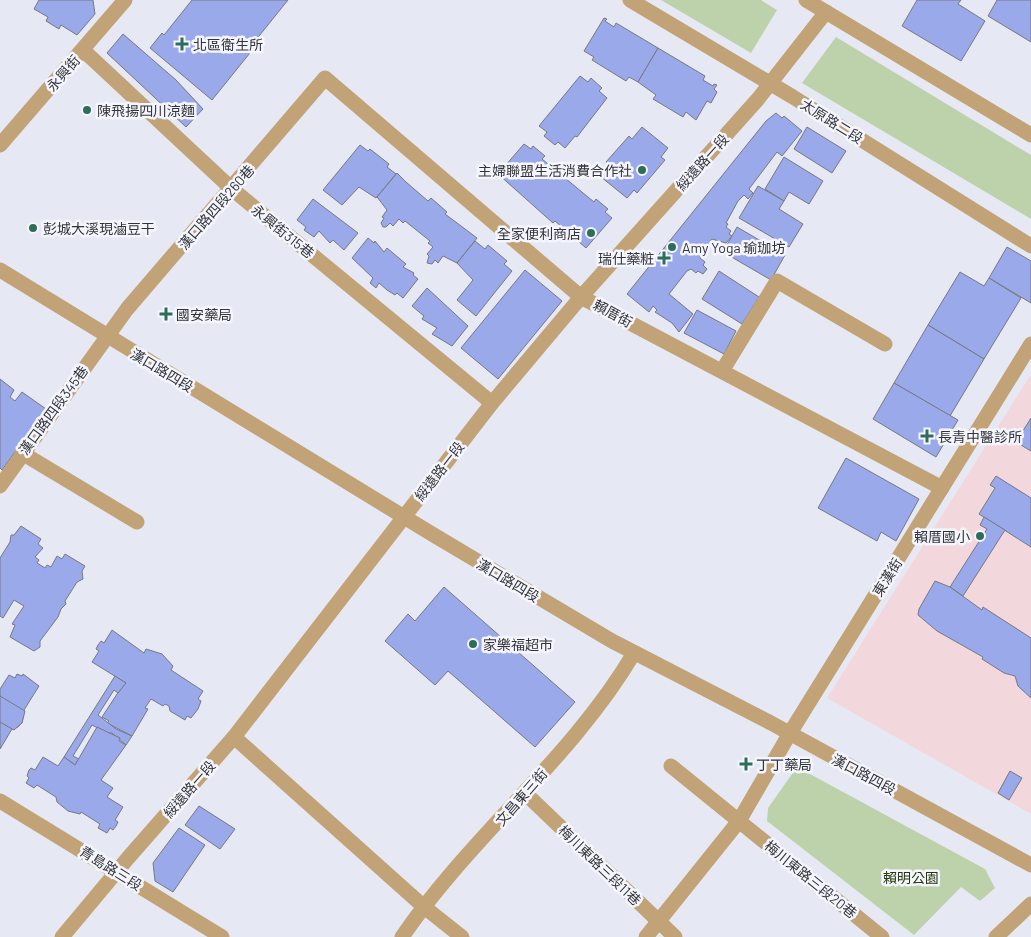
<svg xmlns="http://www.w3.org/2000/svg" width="1031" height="937" font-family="Barlow,'Noto Sans TC',sans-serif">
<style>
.education{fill:#f2d8dd}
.green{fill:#bdd2ab}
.building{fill:#9aa9e9;stroke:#767882}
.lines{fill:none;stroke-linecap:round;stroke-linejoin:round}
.minor{stroke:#c1a377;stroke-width:15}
.poi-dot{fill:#2e6d5a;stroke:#f5f6fd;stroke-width:2}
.labels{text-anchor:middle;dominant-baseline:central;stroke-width:5;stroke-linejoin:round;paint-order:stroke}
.poi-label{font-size:14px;fill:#333439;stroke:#f5f6fd;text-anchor:start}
.street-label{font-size:14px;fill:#333439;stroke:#f5f6fd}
.park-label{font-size:14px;fill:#25390b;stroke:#f5f6fd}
</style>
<rect width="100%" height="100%" fill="#e6e9f4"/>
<path class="education" d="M1031 374V814L827 698Z"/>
<g class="green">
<path d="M661 0H761L777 10 751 53Z"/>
<path d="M836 37 1031 155V219L802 83Z"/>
<path d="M797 767 985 869 995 888 980 901 961 887 914 935 767 821 768 808Z"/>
</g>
<g class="building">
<path d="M39 0H93L95 14 77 35 61 25 59 29 46 21 48 17 34 9Z"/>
<path d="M192 0H288L255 41 258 43 212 100 150 48 162 33 164 35Z"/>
<path d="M917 0H961L958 4 985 21 961 61 902 26Z"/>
<path d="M997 0H1031V42L988 16Z"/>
<path d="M604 18 607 19 605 21 614 27 616 23 658 48 638 82 629 77 626 81 592 60 594 57 584 51Z"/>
<path d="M123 34 176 80 203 109 186 127 107 53Z"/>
<path d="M658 48 705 76 703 80 713 86 714 84 717 85 714 89 717 92 711 103 707 101 696 120 686 112 683 117 653 99 656 95 638 82Z"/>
<path d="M580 76 588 82 591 78 602 88 599 91 607 98 577 137 575 136 565 148 558 142 555 145 544 136 547 132 539 126Z"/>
<path d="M776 113 782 118 784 116 802 131 782 156 777 152 749 189 753 193 748 199 744 195 738 201 726 223 728 224 726 227 731 231 729 234 732 236 726 243 712 239 701 254 703 255 700 258 705 262 703 265 707 269 703 274 698 271 696 273 691 269 687 271 669 294 693 314 679 332 672 323 655 312 657 310 653 306 649 312 627 294 766 121Z"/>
<path d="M642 127 668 148 661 157 665 160 637 193 634 190 627 198 601 177 610 165 606 162 629 136 632 139Z"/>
<path d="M807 127 846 151 832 173 794 149Z"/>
<path d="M524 144 531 149 533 146 545 156 542 159 594 202 596 199 608 209 605 212 612 218 586 248 555 221 553 223 498 174Z"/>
<path d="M360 145 368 151 370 149 389 164 387 167 396 174 376 198 359 187 342 205 323 190Z"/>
<path d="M784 157 823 181 809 204 789 192 784 201 765 189Z"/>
<path d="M397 173 406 182 428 201 431 198 447 212 445 214 477 238 457 263 443 256 438 263 435 260 432 264 427 263 429 256 427 254 433 247 428 243 430 241 405 221 403 223 399 219 393 226 390 223 386 227H383L381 223 384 218 382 217 387 210 377 197Z"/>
<path d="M758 186 784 201 779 209 803 224 789 247 739 218Z"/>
<path d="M313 199 358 233 344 250 333 240 330 243 319 231 314 237 304 230 306 227 297 220Z"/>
<path d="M737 227 785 255 771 280 723 252Z"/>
<path d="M368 238 374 243 375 241 384 252 387 248 406 264 403 267 414 273 413 275 418 279 403 298 397 293 395 295 387 290 379 283 376 288 370 283 373 278 352 258Z"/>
<path d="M475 241 485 249 488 245 507 261 504 264 512 271 476 316 457 300 473 280 457 263Z"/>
<path d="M1007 247 1031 261V303L989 278Z"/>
<path d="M525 270 562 301 498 379 461 348Z"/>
<path d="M719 271 759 297 742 324 702 299Z"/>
<path d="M960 272 984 286 989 278 1021 298 984 359 928 325Z"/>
<path d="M427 288 468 326 452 346 432 334 437 328 422 319 424 316 412 306Z"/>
<path d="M697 310 736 331 724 354 684 333Z"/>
<path d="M928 325 984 359 950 416 894 383Z"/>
<path d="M0 379 14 390 10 397 15 401 22 392 46 409 2 470 0 468Z"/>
<path d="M894 383 958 420 936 457 873 419Z"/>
<path d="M1031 418V451L1016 442Z"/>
<path d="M846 458 919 499 896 541 881 532 877 541 818 508Z"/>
<path d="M996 476 1031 498V547L979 514 995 488 990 485Z"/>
<path d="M984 517 1005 530 963 596 950 587 987 529 980 525Z"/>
<path d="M21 526 41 539 38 544 43 548 35 557 39 560 37 563 45 568 47 565 51 567 57 556 62 559 65 554 85 566 82 571 83 579 77 582 65 601 66 604 61 609 58 617 40 641V647L34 651 10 637 15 625 12 624 24 606 14 600 3 618 0 616V558L10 542 11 535H14Z"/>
<path d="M935 581 950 587 982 610 983 607 1031 638V698L1018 686 1015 676 1004 673 982 659 983 657 937 631 918 615 919 609Z"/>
<path d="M444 587 575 702 535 747 448 671 435 685 385 641 408 614 415 621Z"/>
<path d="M112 630 144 653 146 649 162 654 173 666 171 670 203 691 198 699 201 701 198 709 191 718 187 716 185 720 170 711 169 706 165 704 163 706 151 699 145 708 148 709 132 736 107 723 109 721 102 717 123 685 126 683 92 662 99 651 96 649 98 645 101 641 104 643Z"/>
<path d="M17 674 22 676 23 674 39 686 24 710 22 723 18 727 12 729 0 749V689L9 675 15 678Z"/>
<path d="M115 676 126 683 118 693 114 690 98 715 116 729 132 736 126 745 112 733H107L92 725 73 756 79 759 75 765 64 757Z"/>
<path d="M0 696 25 711 22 723 14 730 0 722Z"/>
<path d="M97 727 120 738 119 741 126 745 101 780 113 788 107 797 123 807 115 820 118 822 116 826 113 830 110 828 107 833 98 828 100 824 81 812 80 814 68 811 57 802 56 797 37 785 34 788 26 783 29 778 27 776 29 770 31 768 35 770 43 757 58 766 64 757 75 765Z"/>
<path d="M1010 771 1022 778 1009 800 998 793Z"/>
<path d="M199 806 235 829 220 849 185 825Z"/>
<path d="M179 828 205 845 173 892 155 881 153 863Z"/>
</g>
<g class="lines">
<g class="minor">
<path d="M630 0 793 97 1031 246"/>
<path d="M806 0 1031 135"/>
<path d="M83 50 232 189 492 403"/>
<path d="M0 145 125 0"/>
<path d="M0 270 432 534 612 641 771 723 1031 865"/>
<path d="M722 371 777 281 885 344"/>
<path d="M22 453 137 522"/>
<path d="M0 486 127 309 325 78 581 297 942 488"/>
<path d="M234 737 423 906 462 937"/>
<path d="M671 766 882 937"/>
<path d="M525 793 675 937"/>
<path d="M0 801 222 937"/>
<path d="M62 937 128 858 234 737 492 403 581 297 758 99 826 12"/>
<path d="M402 937C471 836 572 758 634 653"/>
<path d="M646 937 739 821 790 733 1031 344"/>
<path d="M996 937 1031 904"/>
</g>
</g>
<g class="poi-dot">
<path d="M179.5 36.5h5v5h5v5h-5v5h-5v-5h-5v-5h5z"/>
<circle cx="87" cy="110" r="5"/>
<circle cx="642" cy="170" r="5"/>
<circle cx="33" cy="228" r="5"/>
<circle cx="591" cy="233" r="5"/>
<circle cx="672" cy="247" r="5"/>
<path d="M661.5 250.5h5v5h5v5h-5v5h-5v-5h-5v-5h5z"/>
<path d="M163.5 306.5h5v5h5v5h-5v5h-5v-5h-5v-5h5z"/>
<path d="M924.5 428.5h5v5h5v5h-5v5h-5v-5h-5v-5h5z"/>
<circle cx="980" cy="536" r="5"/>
<circle cx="473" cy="644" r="5"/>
<path d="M743.5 756.5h5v5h5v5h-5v5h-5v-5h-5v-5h5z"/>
</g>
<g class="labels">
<g class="poi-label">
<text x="193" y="44">北區衛生所</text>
<text x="97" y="110">陳飛揚四川涼麵</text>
<text x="632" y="170" text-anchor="end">主婦聯盟生活消費合作社</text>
<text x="43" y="228">彭城大溪現滷豆干</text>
<text x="581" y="233" text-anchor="end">全家便利商店</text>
<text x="682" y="247">Amy Yoga 瑜珈坊</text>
<text x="654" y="258" text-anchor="end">瑞仕藥粧</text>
<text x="176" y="314">國安藥局</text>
<text x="938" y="436">長青中醫診所</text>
<text x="970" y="536" text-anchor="end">賴厝國小</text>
<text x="483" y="644">家樂福超市</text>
<text x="756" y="764">丁丁藥局</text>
</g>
<g class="street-label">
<text transform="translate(63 73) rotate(-49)">永興街</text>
<text transform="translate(832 121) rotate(32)">太原路二段</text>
<text transform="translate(702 162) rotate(-48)">綏遠路一段</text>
<text transform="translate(216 207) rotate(-49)">漢口路四段260巷</text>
<text transform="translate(283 231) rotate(39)">永興街315巷</text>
<text transform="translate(613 313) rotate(28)">賴厝街</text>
<text transform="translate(162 370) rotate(31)">漢口路四段</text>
<text transform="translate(53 410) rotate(-54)">漢口路四段345巷</text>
<text transform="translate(439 471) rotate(-52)">綏遠路一段</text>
<text transform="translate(887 577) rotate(-58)">東漢街</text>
<text transform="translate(508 580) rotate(31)">漢口路四段</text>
<text transform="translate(864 774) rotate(28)">漢口路四段</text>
<text transform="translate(189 789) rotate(-49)">綏遠路一段</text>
<text transform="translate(521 797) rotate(-49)">文昌東三街</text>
<text transform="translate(600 865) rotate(44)">梅川東路三段11巷</text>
<text transform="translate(111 868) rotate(32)">青島路三段</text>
<text transform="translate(811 879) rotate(39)">梅川東路三段20巷</text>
</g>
<g class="park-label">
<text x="911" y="877">賴明公園</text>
</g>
</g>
</svg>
